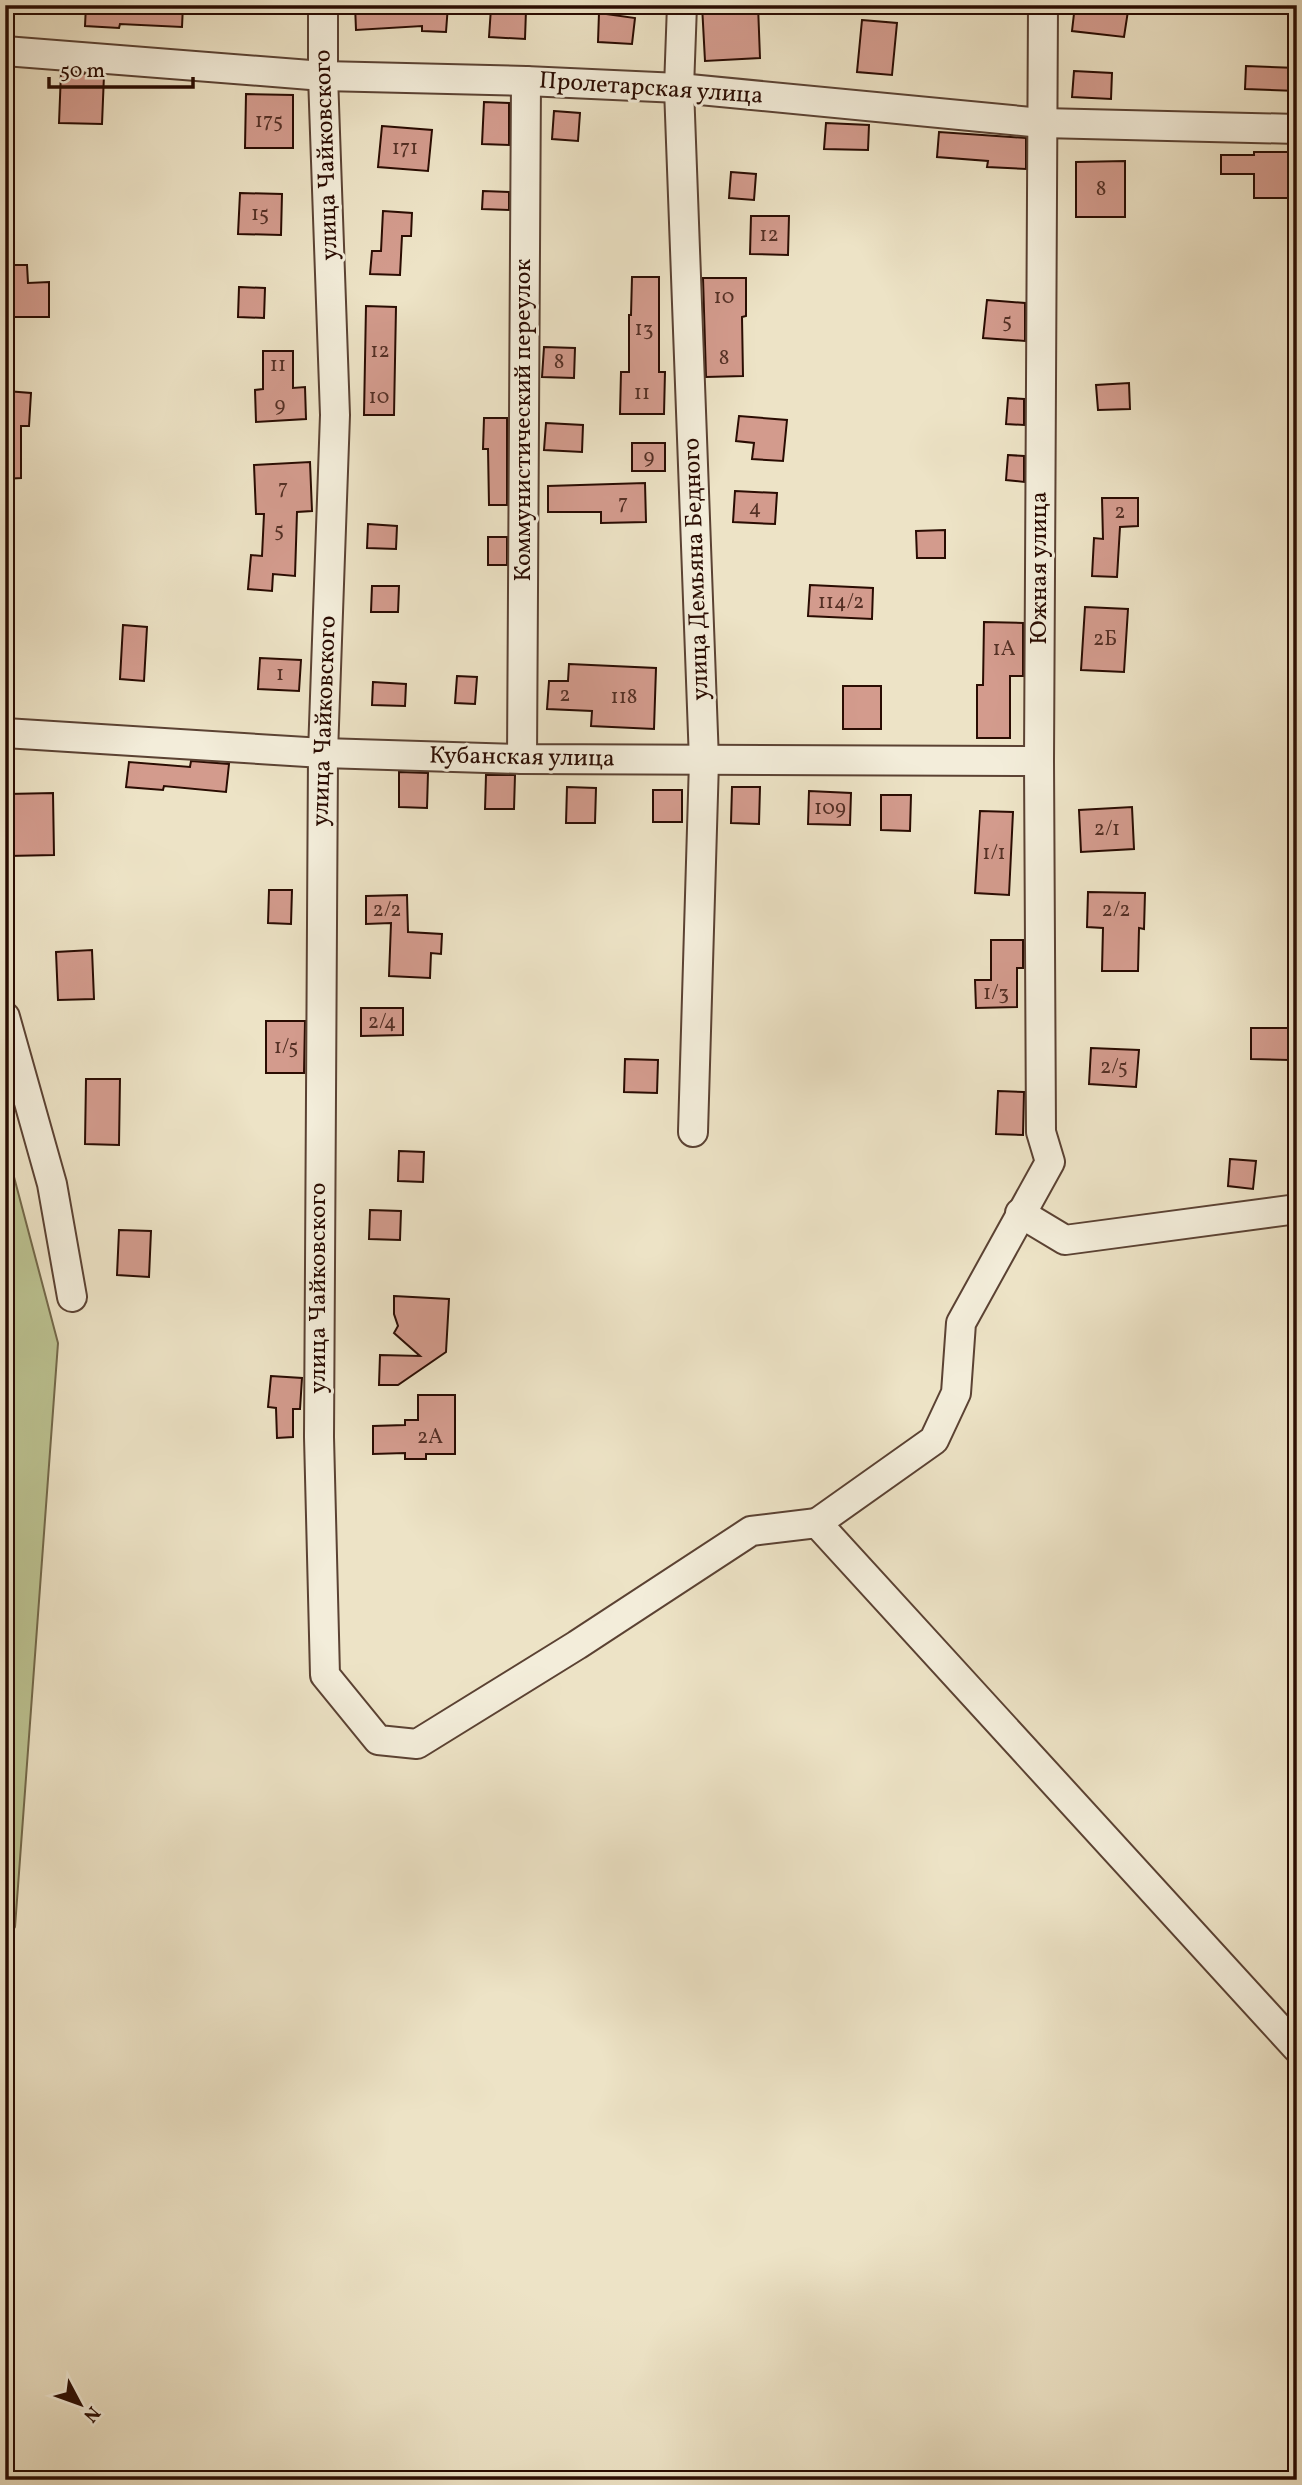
<svg xmlns="http://www.w3.org/2000/svg" width="1302" height="2485" font-family="Vollkorn,serif">
<style>
.green{fill:#bcc392;stroke:#73684a;stroke-width:2}
.building{fill:#d39b8d;stroke:#2a0c02;stroke-width:2}
.lines{fill:none;stroke-linecap:round;stroke-linejoin:round}
.minor-casing{stroke:#5b4233;stroke-width:32}
.minor{stroke:#f3edda;stroke-width:28}
.labels{text-anchor:middle;dominant-baseline:central;stroke-width:6;stroke-linejoin:round;paint-order:stroke}
.number-label{font-size:21px;fill:#543025}
.street-label{font-size:24px;fill:#2a0c02;stroke:#f3edda}
</style>
<rect width="100%" height="100%" fill="#ede3c6"/>
<filter id="stains"><feTurbulence type="fractalNoise" baseFrequency=".00286" numOctaves="4"/><feColorMatrix values="0 0 0 0 .2 0 0 0 0 .09 0 0 0 0 .02 0 0 0 .5 -.17"/></filter>
<radialGradient id="worn" r=".72"><stop offset=".6" stop-color="#630" stop-opacity="0"/><stop offset="1" stop-color="#630" stop-opacity=".3"/></radialGradient>
<path class="green" d="M5 1143 58 1343 15 1927 5 1942Z"/>
<g class="building">
<path d="M86 5H183L182 27 120 24 119 28 85 26Z"/>
<path d="M355 5H448L446 32 422 31V26L356 30Z"/>
<path d="M702 5H758L760 58 705 61Z"/>
<path d="M1075 5 1128 11 1124 37 1072 31Z"/>
<path d="M491 8 526 10 525 39 489 37Z"/>
<path d="M599 13 635 18 632 44 598 42Z"/>
<path d="M862 20 897 23 892 75 857 72Z"/>
<path d="M1246 66 1297 68V91L1245 89Z"/>
<path d="M1074 71 1112 73 1111 99 1072 97Z"/>
<path d="M61 72 104 75 102 124 59 123Z"/>
<path d="M246 94 293 95V148H245Z"/>
<path d="M484 102 509 103V145L482 144Z"/>
<path d="M554 111 580 113 578 141 552 139Z"/>
<path d="M826 123 869 125 868 150 824 149Z"/>
<path d="M382 126 432 130 428 171 378 167Z"/>
<path d="M939 132 1026 138V169L987 167 988 161 937 157Z"/>
<path d="M1254 152H1294V198H1254V174H1221V155H1254Z"/>
<path d="M1125 161V217H1076V162Z"/>
<path d="M731 172 756 174 754 200 729 198Z"/>
<path d="M483 191 509 192V210L482 209Z"/>
<path d="M240 193 282 194 281 235 238 234Z"/>
<path d="M383 211 412 213 411 236H402L400 275 370 274 372 251H381Z"/>
<path d="M751 216H789L788 255 750 254Z"/>
<path d="M5 265H27L28 283 49 282V317H5Z"/>
<path d="M632 277H659V372H665L664 414H620L621 372H629V315H631Z"/>
<path d="M703 278H746V316L742 317 743 376 706 377Z"/>
<path d="M239 287 265 288 264 318 238 317Z"/>
<path d="M987 300 1025 303V341L983 338Z"/>
<path d="M366 306 396 307 394 415H364Z"/>
<path d="M544 347 575 348 574 378 542 377Z"/>
<path d="M263 351H293V388L305 387 306 419 256 422 255 390 263 389Z"/>
<path d="M1129 383 1130 409 1098 410 1096 385Z"/>
<path d="M6 391 31 393 29 426H21V478L5 479Z"/>
<path d="M1008 398 1024 399V425L1006 424Z"/>
<path d="M739 416 787 420 783 461 752 459 754 443 736 441Z"/>
<path d="M484 418H507V505H489L488 449H483Z"/>
<path d="M546 423 583 425 582 452 544 450Z"/>
<rect x="632" y="443" width="33" height="28"/>
<path d="M1008 455 1024 456V482L1006 480Z"/>
<path d="M310 462 312 511 297 512 295 576 273 574 272 591 248 589 251 555 262 556 264 514H256L254 465Z"/>
<path d="M645 483 646 522 601 523V512H548V486Z"/>
<path d="M735 491 777 493 775 524 733 522Z"/>
<path d="M1102 498H1138V526L1120 527 1117 577 1092 576 1094 538 1103 539Z"/>
<path d="M368 524 397 526 396 549 367 548Z"/>
<path d="M945 530V558H917L916 531Z"/>
<rect x="488" y="537" width="19" height="28"/>
<path d="M810 585 873 588 872 619 808 616Z"/>
<path d="M372 586H399L398 612H371Z"/>
<path d="M1085 607 1128 609 1124 672 1081 670Z"/>
<path d="M984 622 1023 623V676H1010V738H977V685H983Z"/>
<path d="M123 625 147 627 144 681 120 679Z"/>
<path d="M260 658 301 660 299 691 258 689Z"/>
<path d="M569 664 656 668 654 729 591 726 592 711 547 709 549 681H568Z"/>
<path d="M457 676 477 677 475 704 455 703Z"/>
<path d="M373 682 406 684 405 706 372 705Z"/>
<rect x="843" y="686" width="38" height="43"/>
<path d="M191 761 229 764 226 792 164 786 163 790 126 787 129 762 190 767Z"/>
<path d="M399 772 428 773 427 808 399 807Z"/>
<path d="M486 775H515L514 809H485Z"/>
<path d="M567 787 596 788 595 823H566Z"/>
<path d="M732 787H760L759 824 731 823Z"/>
<rect x="653" y="790" width="29" height="32"/>
<path d="M809 791 851 793 850 825 808 824Z"/>
<path d="M53 793 54 855 8 856V794Z"/>
<path d="M881 795H911L910 831 881 830Z"/>
<path d="M1132 807 1134 849 1081 852 1079 810Z"/>
<path d="M980 811 1013 812 1009 895 975 893Z"/>
<path d="M269 890H292L291 924 268 923Z"/>
<path d="M1088 892 1145 893 1144 929 1139 928 1138 971H1102L1103 928 1087 927Z"/>
<path d="M407 895 408 932 442 934 441 954 431 953 430 978 389 976 391 923 366 924V896Z"/>
<path d="M991 940H1023V968H1017V1007L976 1008 975 980H991Z"/>
<path d="M92 950 94 999 58 1000 56 952Z"/>
<path d="M361 1008H403V1035L361 1036Z"/>
<path d="M266 1021H305L304 1073H266Z"/>
<path d="M1251 1028H1289V1060L1251 1059Z"/>
<path d="M1091 1048 1139 1050 1136 1087 1089 1084Z"/>
<path d="M625 1059 658 1060 657 1093 624 1092Z"/>
<path d="M86 1079H120L119 1145 85 1144Z"/>
<path d="M998 1091 1024 1092 1023 1135 996 1134Z"/>
<path d="M399 1151 424 1152 423 1182 398 1181Z"/>
<path d="M1230 1159 1256 1161 1253 1189 1228 1186Z"/>
<path d="M370 1210 401 1211 400 1240 369 1239Z"/>
<path d="M119 1230 151 1231 149 1277 117 1275Z"/>
<path d="M394 1296 449 1299 446 1352 398 1385H379L380 1355 420 1356 394 1333 398 1326 394 1314Z"/>
<path d="M271 1376 302 1378 300 1409H293V1437L277 1438 276 1408 268 1407Z"/>
<path d="M418 1395H455V1454H426V1459H405V1453L373 1454V1426L405 1425V1420H418Z"/>
</g>
<g class="lines">
<defs>
<g id="minor">
<path d="M323 5V76L335 415 323 753 319 1437 325 1675 378 1740 417 1744 577 1645 751 1531 817 1523 1297 2048"/>
<path d="M682 5 679 88 704 761 693 1132"/>
<path d="M5 51 323 76 526 81 679 88 1042 123 1297 129"/>
<path d="M5 733 323 753 522 759 1039 761"/>
<path d="M522 759 526 81"/>
<path d="M5 1017 52 1184 72 1297"/>
<path d="M1020 1213 1065 1240 1297 1209"/>
<path d="M817 1523 934 1440 956 1393 961 1323 1050 1162 1041 1132 1039 761 1043 5"/>
</g>
</defs>
<use href="#minor" class="minor-casing"/>
<use href="#minor" class="minor"/>
</g>
<g class="labels">
<g class="number-label">
<text x="269" y="121">175</text>
<text x="405" y="148">171</text>
<text x="1101" y="189">8</text>
<text x="260" y="214">15</text>
<text x="769" y="235">12</text>
<text x="724" y="297">10</text>
<text x="1007" y="321">5</text>
<text x="644" y="329">13</text>
<text x="380" y="351">12</text>
<text x="724" y="358">8</text>
<text x="559" y="362">8</text>
<text x="278" y="365">11</text>
<text x="642" y="393">11</text>
<text x="379" y="397">10</text>
<text x="280" y="405">9</text>
<text x="649" y="457">9</text>
<text x="283" y="488">7</text>
<text x="623" y="503">7</text>
<text x="755" y="508">4</text>
<text x="1120" y="512">2</text>
<text x="279" y="530">5</text>
<text x="841" y="602">114/2</text>
<text x="1105" y="639">2Б</text>
<text x="1004" y="649">1А</text>
<text x="280" y="674">1</text>
<text x="565" y="695">2</text>
<text x="624" y="697">118</text>
<text x="830" y="808">109</text>
<text x="1107" y="829">2/1</text>
<text x="994" y="853">1/1</text>
<text x="387" y="910">2/2</text>
<text x="1116" y="910">2/2</text>
<text x="996" y="993">1/3</text>
<text x="382" y="1022">2/4</text>
<text x="286" y="1047">1/5</text>
<text x="1114" y="1067">2/5</text>
<text x="430" y="1437">2А</text>
</g>
<g class="street-label">
<text transform="translate(651 89) rotate(4)">Пролетарская улица</text>
<text transform="translate(327 155) rotate(-92)">улица Чайковского</text>
<text transform="translate(524 420) rotate(-90)">Коммунистический переулок</text>
<text transform="translate(1040 568) rotate(-90)">Южная улица</text>
<text transform="translate(697 569) rotate(-92)">улица Демьяна Бедного</text>
<text transform="translate(325 721) rotate(-88)">улица Чайковского</text>
<text transform="translate(522 758) rotate(1)">Кубанская улица</text>
<text transform="translate(319 1288) rotate(-90)">улица Чайковского</text>
</g>
</g>
<rect width="1302" height="2485" fill="none" stroke="#ede3c6" stroke-width="28"/>
<rect x="7" y="7" width="1288" height="2471" fill="none" stroke="#2a0c02" stroke-width="3.5"/>
<rect x="14" y="14" width="1274" height="2457" fill="none" stroke="#2a0c02" stroke-width="2"/>
<g transform="translate(80 2404) rotate(131)" stroke="#f3edda" stroke-width="5" paint-order="stroke">
<path d="M0-5L12 26L0 18L-12 26Z" fill="#2a0c02"/>
<text y="-10" font-size="19" font-weight="bold" text-anchor="middle" fill="#2a0c02">N</text>
</g>
<path d="M49 77v10h144v-10" fill="none" stroke="#2a0c02" stroke-width="3.5"/>
<text x="60" y="77" font-size="21" fill="#2a0c02" stroke="#f3edda" stroke-width="5" paint-order="stroke">50 m</text>
<rect width="100%" height="100%" filter="url(#stains)"/>
<rect width="100%" height="100%" fill="url(#worn)"/>
</svg>
